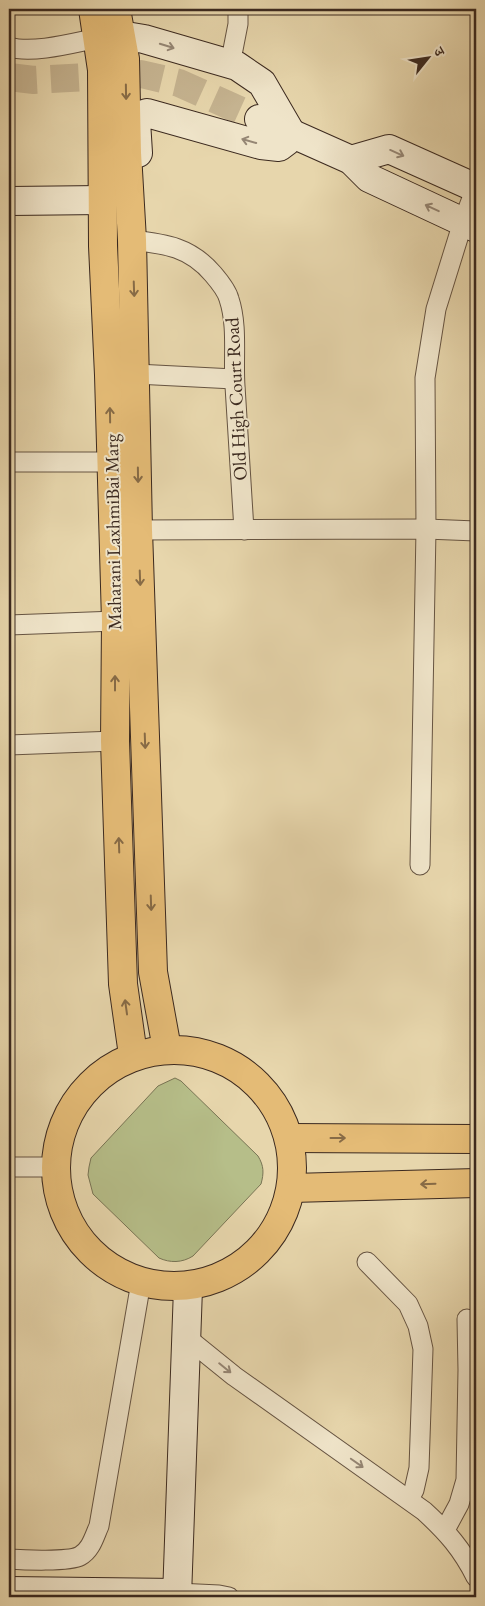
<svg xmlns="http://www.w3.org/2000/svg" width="485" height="1606" font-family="'EB Garamond','Noto Serif Devanagari',serif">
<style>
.green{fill:#b6be89;stroke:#787454}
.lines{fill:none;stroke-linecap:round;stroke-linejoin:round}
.secondary-tunnel{stroke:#c5b390;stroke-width:28;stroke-dasharray:28 14;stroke-linecap:butt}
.street-casing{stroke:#665442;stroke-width:21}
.secondary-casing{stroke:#3b291f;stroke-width:30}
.primary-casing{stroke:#3b291f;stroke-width:30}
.street{stroke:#efe4c9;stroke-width:19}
.secondary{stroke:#efe4c9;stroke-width:28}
.primary{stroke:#e4bb76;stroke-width:28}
.oneway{stroke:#958674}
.oneway2{stroke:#876b46}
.labels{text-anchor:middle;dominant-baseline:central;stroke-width:4;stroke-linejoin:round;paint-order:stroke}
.street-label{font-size:19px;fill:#3b291f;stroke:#efe4c9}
</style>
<rect width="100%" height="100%" fill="#e7d6ac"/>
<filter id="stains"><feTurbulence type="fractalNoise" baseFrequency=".004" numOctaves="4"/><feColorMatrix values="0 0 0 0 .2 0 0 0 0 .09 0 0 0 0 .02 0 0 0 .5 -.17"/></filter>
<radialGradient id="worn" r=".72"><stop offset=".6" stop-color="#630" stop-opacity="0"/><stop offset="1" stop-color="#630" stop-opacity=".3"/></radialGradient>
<path class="green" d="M175 1078 181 1081 258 1156C264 1166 264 1173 261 1184L193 1256C182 1263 170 1263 159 1258L93 1194 88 1175 89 1167 91 1158 158 1086Z"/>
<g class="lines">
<path class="secondary-tunnel" d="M9 77 34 80 141 74 179 83 259 119"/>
<defs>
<g id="street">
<path d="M9 47C33 54 73 43 98 38"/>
<path d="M230 65 238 24V9"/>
<path d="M132 240C166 244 190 247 213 274 219 281 227 291 229 299 238 326 233 358 235 386 238 434 241 482 244 530"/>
<path d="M136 374 234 379"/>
<path d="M9 462H111"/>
<path d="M138 530 426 529 476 531"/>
<path d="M9 625 116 621"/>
<path d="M9 745 115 741"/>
<path d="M420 865 426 529 425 378 436 309 463 222 476 188"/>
<path d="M9 1167H55"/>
<path d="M367 1262 408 1304 418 1326 423 1349 419 1468 414 1490 409 1499"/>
<path d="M187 1338 234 1376 424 1511C447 1532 462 1549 476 1577"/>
<path d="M445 1530 459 1504 466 1480 468 1370 467 1319"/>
<path d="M9 1559C23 1560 69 1562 80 1556 91 1550 94 1537 99 1526L141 1282"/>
<path d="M177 1593 219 1595 229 1597"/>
</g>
<g id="secondary">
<path d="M120 35 144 39 237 66 262 83 291 133"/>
<path d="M259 119 351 160 369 178 476 228"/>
<path d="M138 153 136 121 141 115 147 113 261 145 279 147 287 141 291 133"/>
<path d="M351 160 389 149 476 188"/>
<path d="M9 201 103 200"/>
<path d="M9 1591 177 1593"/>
<path d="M177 1597 188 1288"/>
</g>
<g id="primary">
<path d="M93 9 102 70 103 246 109 375 116 621 115 741 123 984 133 1055"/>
<path d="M116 9 125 59 127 153 132 240 138 530 153 972 167 1049"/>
<circle cx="174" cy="1168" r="118"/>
<path d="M289 1138 476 1139"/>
<path d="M292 1188 476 1183"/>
</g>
</defs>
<use href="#street" class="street-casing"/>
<use href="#secondary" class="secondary-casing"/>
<use href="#primary" class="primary-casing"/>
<use href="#street" class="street"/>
<use href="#secondary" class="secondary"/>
<use href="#primary" class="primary"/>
</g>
<defs><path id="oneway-shaft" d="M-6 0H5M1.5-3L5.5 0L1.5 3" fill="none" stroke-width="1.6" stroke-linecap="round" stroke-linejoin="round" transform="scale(1.25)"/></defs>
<g class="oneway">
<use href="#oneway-shaft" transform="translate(167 46) rotate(17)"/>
<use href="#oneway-shaft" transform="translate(249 141) rotate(-164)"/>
<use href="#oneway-shaft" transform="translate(397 153) rotate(24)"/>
<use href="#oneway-shaft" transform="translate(432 208) rotate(-155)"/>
<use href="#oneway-shaft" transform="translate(225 1368) rotate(39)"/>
<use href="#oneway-shaft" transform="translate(357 1463) rotate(35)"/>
</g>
<g class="oneway2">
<use href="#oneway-shaft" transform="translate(126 92) rotate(89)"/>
<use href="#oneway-shaft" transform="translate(134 289) rotate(88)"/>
<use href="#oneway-shaft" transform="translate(110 415) rotate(-91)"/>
<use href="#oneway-shaft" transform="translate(138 475) rotate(89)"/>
<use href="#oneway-shaft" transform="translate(140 578) rotate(88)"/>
<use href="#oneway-shaft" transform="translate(115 683) rotate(-90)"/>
<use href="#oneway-shaft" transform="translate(145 741) rotate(88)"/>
<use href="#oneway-shaft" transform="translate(119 845) rotate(-92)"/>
<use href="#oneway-shaft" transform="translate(151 903) rotate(88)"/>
<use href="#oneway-shaft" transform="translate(126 1007) rotate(-98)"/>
<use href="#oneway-shaft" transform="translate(338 1138)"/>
<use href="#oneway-shaft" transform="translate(428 1184) rotate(178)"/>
</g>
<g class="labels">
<g class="street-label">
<text transform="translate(236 399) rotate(-93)">Old High Court Road</text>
<text transform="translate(113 532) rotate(-91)">Maharani LaxhmiBai Marg</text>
</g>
</g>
<rect width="485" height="1606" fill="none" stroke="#e7d6ac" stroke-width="30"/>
<rect x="10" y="10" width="465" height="1586" fill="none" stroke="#3b291f" stroke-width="2.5"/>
<rect x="15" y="15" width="455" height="1576" fill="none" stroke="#3b291f"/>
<g transform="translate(428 58) rotate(60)" stroke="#efe4c9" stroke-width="4" paint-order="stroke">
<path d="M0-4L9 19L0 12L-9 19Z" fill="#3b291f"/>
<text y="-8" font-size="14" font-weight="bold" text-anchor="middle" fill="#3b291f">उ</text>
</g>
<rect width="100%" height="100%" filter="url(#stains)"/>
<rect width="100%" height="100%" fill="url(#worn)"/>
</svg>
